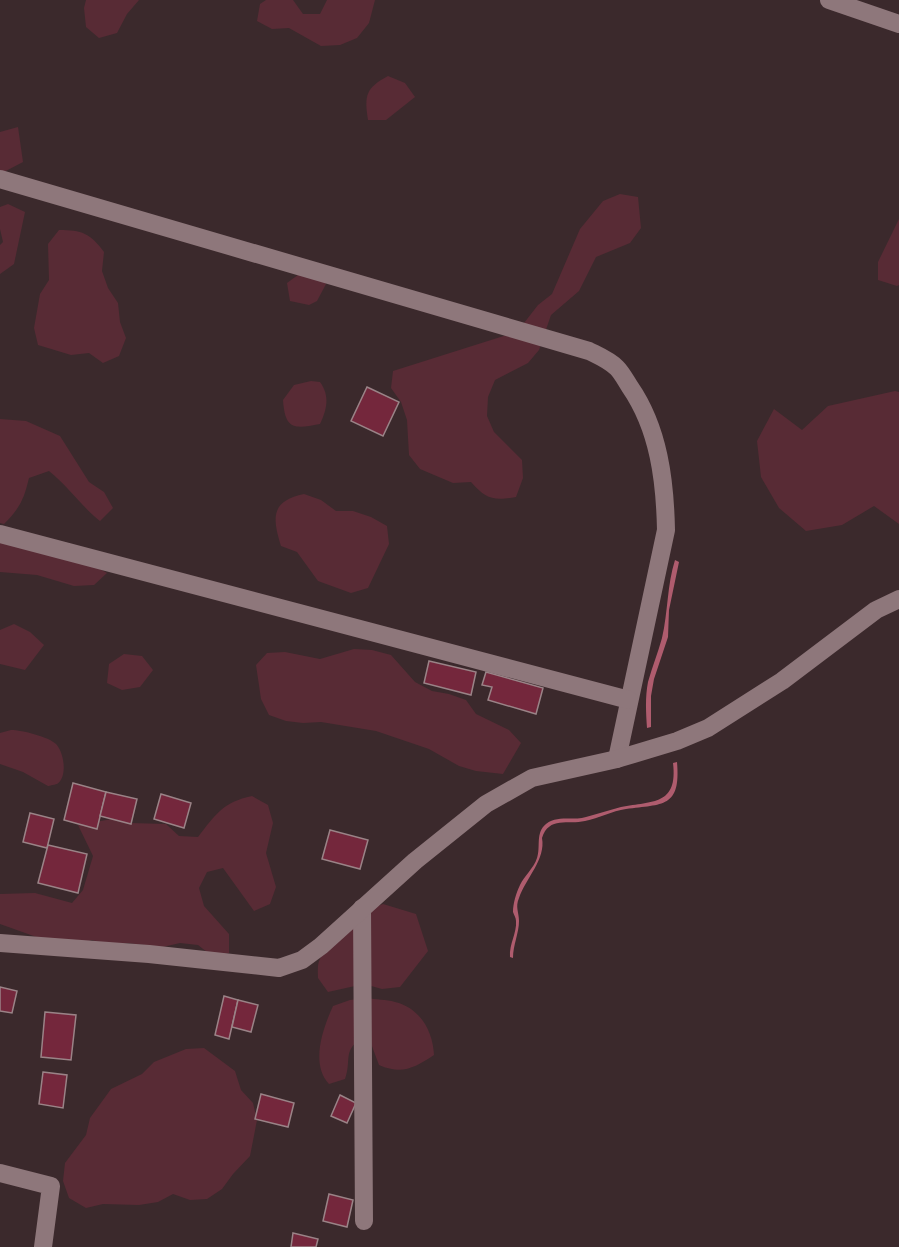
<svg xmlns="http://www.w3.org/2000/svg" width="899" height="1247" font-family="'Titillium Web',sans-serif">
<style>
.green{fill:#582b35}
.water{fill:#af5c6e}
.building{fill:#74273c;stroke:#9a8387;stroke-width:1.5}
.lines{fill:none;stroke-linecap:round;stroke-linejoin:round}
.minor{stroke:#8e777b;stroke-width:18}
</style>
<rect width="100%" height="100%" fill="#3b292c"/>
<g class="green">
<path d="M86 0H139L127 14 117 33 99 38 86 27 84 8Z"/>
<path d="M266 0H293L303 14H320L327 0H375L369 23 357 38 340 45 321 46 289 28 272 29 257 21 260 4Z"/>
<path d="M388 76 405 83 415 97 386 120H368C364 95 366 88 388 76Z"/>
<path d="M18 127 23 162 0 174V132Z"/>
<path d="M620 194 638 197 641 228 630 243 596 257 579 291 551 315 539 350 528 363 495 380 488 397 487 416 494 432 522 460 523 478 516 497C493 501 486 499 471 482L453 483 420 469 409 455 407 420 401 402 391 388 393 371 510 334 524 323 538 305 552 294 580 229 603 201Z"/>
<path d="M8 204 25 212 14 264 0 274V245L3 242 0 229V207Z"/>
<path d="M899 219V285L897 286 878 280V262Z"/>
<path d="M59 230C82 230 90 233 104 252L102 271 108 288 118 303 120 322 126 338 119 356 103 363 89 353 71 355 38 345 34 328 40 294 49 280 48 244Z"/>
<path d="M302 272 320 275 326 284 317 301 309 305 290 301 287 283Z"/>
<path d="M311 381 320 382C330 396 327 409 320 424 294 429 285 430 283 400L294 385Z"/>
<path d="M895 391 899 392V524L874 506 842 525 806 531 779 508 761 477 757 441 774 409 802 430 828 406Z"/>
<path d="M0 419 26 421 60 436 89 482 104 492 113 508 100 521C81 506 68 486 49 471L29 478C24 499 20 508 4 524L0 523Z"/>
<path d="M304 494 321 500 336 511H353L371 517 387 526 389 544 368 588 351 593 318 581 297 552 281 546C272 517 271 501 304 494Z"/>
<path d="M0 542 89 563 107 573 94 585 74 586 37 575 0 572Z"/>
<path d="M14 624 30 632 44 645 25 670 0 664V630Z"/>
<path d="M354 649 372 650 391 655 415 682 432 691 449 694 466 700 476 714 509 730 521 743 503 774 476 771 459 766 429 749 376 731 321 722 303 723 286 721 269 715 261 699 256 665 267 653 285 652 320 659Z"/>
<path d="M124 654 142 656 153 670 140 687 122 690 107 683 109 664Z"/>
<path d="M11 730C22 730 49 737 56 744 64 752 68 777 57 784 57 784 49 786 48 786L23 772 0 764V733Z"/>
<path d="M252 796 268 805 273 823 266 853 276 887 270 904 254 911 223 868 207 872 199 888 204 906 229 934V953L212 956 198 945 180 943 163 947 127 943 109 945 92 940 75 945 56 944 0 924V894L35 893 72 903 83 890 93 856 78 825 112 819 130 823 166 824 179 836 198 837C215 815 223 802 252 796Z"/>
<path d="M383 904 416 914 428 951 400 987 382 989 364 984 328 992 318 978C318 972 317 964 320 959 331 931 356 914 383 904Z"/>
<path d="M367 998C376 1000 386 999 395 1002 420 1008 433 1031 434 1055 414 1068 402 1075 379 1065L370 1041 362 1038C342 1051 352 1060 345 1079L329 1084C310 1064 323 1028 333 1006L350 1000Z"/>
<path d="M204 1048 235 1071 241 1090 253 1103 257 1120 250 1156 233 1174 222 1189 207 1199 190 1200 173 1194 158 1202 139 1205 103 1204 86 1208 69 1198 63 1181 65 1163 86 1135 90 1118 111 1089 142 1074 154 1062 186 1049Z"/>
</g>
<g class="water">
<path d="M675 560 679 562 669 610 668 637 654 679 651 696V727L647 728C646 713 645 697 648 682 652 667 658 653 662 638 668 612 667 585 675 560Z"/>
<path d="M677 762C681 808 663 804 626 809 612 811 599 818 585 821 568 825 549 816 542 838 546 859 526 878 519 898 515 907 519 912 519 921 519 933 513 945 513 958L510 957C509 944 517 933 516 921 516 918 514 915 513 912 513 904 516 893 520 885 524 876 534 868 537 858 541 847 535 833 546 824 558 815 572 821 586 817 598 814 609 810 621 807 653 801 678 805 673 763Z"/>
</g>
<g class="building">
<path d="M367 387 399 402 383 436 351 421Z"/>
<path d="M429 661 476 672 471 695 424 683Z"/>
<path d="M486 672 543 688 536 714 488 700 492 687 482 685Z"/>
<path d="M73 783 106 792 97 829 64 820Z"/>
<path d="M106 792 137 799 131 824 100 816Z"/>
<path d="M161 794 191 803 184 828 154 819Z"/>
<path d="M30 813 54 819 47 848 23 842Z"/>
<path d="M330 830 368 840 360 869 322 859Z"/>
<path d="M48 845 87 854 78 893 38 883Z"/>
<path d="M0 987 17 991 12 1013 0 1011Z"/>
<path d="M224 996 238 1000 229 1039 215 1035Z"/>
<path d="M238 1000 258 1005 251 1032 232 1027Z"/>
<path d="M45 1012 76 1015 71 1060 41 1057Z"/>
<path d="M43 1072 67 1075 63 1108 39 1104Z"/>
<path d="M261 1094 294 1103 288 1127 255 1119Z"/>
<path d="M340 1095 356 1103 347 1123 331 1116Z"/>
<path d="M329 1194 353 1200 347 1227 323 1221Z"/>
<path d="M293 1233 318 1239 316 1247H291Z"/>
</g>
<g class="lines">
<g class="minor">
<path d="M829 0 899 24"/>
<path d="M0 179 589 351C599 356 609 360 617 368 622 373 626 381 630 387 659 429 665 481 666 530L617 759"/>
<path d="M0 534 629 700"/>
<path d="M362 908 364 1221"/>
<path d="M0 943 149 954 279 968 302 960 321 946 415 861 486 804 532 778 617 759 677 741 708 728 782 681 876 610 899 599"/>
<path d="M0 1173 51 1186 43 1247"/>
</g>
</g>
</svg>
